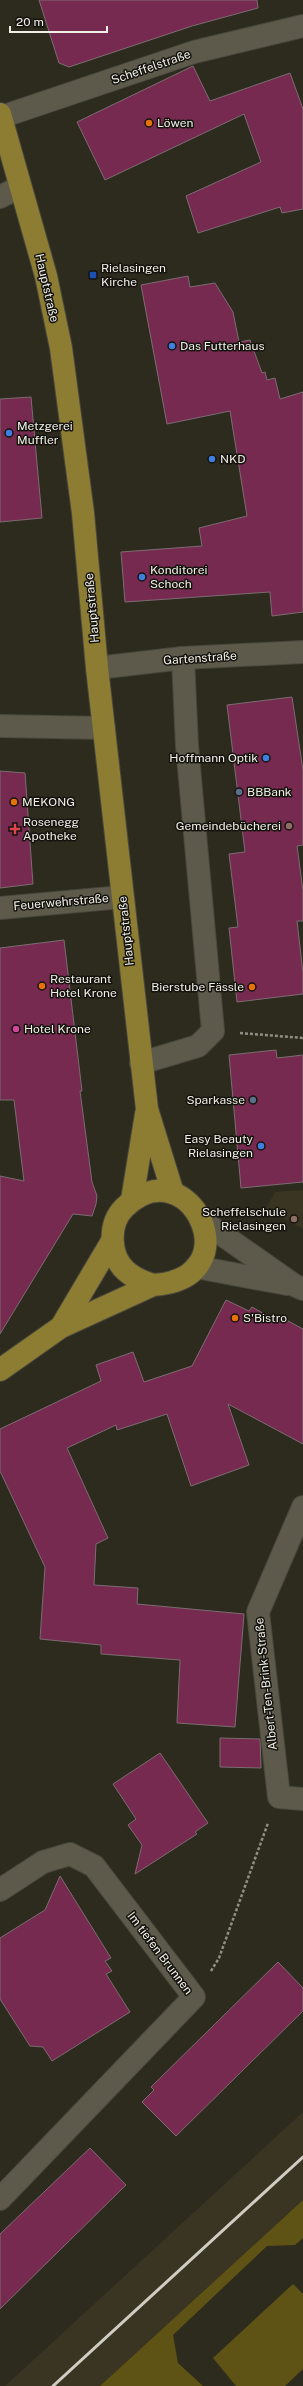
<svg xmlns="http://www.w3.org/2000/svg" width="303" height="2386" font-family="'Public Sans',sans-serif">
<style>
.built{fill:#393522}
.green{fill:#5e5315}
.building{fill:#772a50;stroke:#7c6c72}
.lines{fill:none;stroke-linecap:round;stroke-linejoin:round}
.minor-casing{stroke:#4a483d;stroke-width:24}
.major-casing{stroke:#4a483d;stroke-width:24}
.path{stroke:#908e84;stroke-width:2.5;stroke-dasharray:3 2;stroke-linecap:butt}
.minor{stroke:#5d5a4c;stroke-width:22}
.major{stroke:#8d7d33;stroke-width:22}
.rail{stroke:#cfcdc4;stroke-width:3}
.food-dot{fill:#e8710a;stroke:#14130e;stroke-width:1.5}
.transit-dot{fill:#1a4fb4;stroke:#14130e;stroke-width:1.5}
.shop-dot{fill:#3f7fe0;stroke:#14130e;stroke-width:1.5}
.service-dot{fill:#5c6f8a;stroke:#14130e;stroke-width:1.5}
.education-dot{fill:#8d6e63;stroke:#14130e;stroke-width:1.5}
.health-dot{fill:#e0444e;stroke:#14130e;stroke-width:1.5}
.hotel-dot{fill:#d1479c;stroke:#14130e;stroke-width:1.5}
.labels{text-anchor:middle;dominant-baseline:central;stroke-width:3;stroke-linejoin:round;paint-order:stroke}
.street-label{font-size:12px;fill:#f0eee6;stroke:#14130e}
.poi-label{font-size:12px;fill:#f0eee6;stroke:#14130e;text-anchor:start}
</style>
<rect width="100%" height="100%" fill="#2d2b1e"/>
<g class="built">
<path d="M303 1190V1229L266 1209 275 1192Z"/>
<path d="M303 2112V2200L100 2386H5Z"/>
</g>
<g class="green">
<path d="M303 2200V2238L295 2245 267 2246 173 2335 178 2363 203 2386H100Z"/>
<path d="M293 2284 303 2294V2369L285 2386H236L213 2358Z"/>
</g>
<g class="building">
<path d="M39 0H257L258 8 192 26 69 67 59 63Z"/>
<path d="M193 66 210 101 290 73 303 109V209L282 213 280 207 198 233 186 196 261 162 244 114 105 180 77 122Z"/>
<path d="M188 276 190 287 215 283 233 312 239 342 250 340 262 373 265 372 267 380 275 378 280 399 303 392V612L272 616 270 592 125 602 121 552 202 546 199 528 247 516 230 411 167 424 141 285Z"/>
<path d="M31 397 42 518 0 522V399Z"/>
<path d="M292 697 303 770V845L297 846 303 891V921H297L303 973V994L237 1002 229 928 238 927 229 854 245 852 227 705Z"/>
<path d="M0 771 25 773 33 884 0 888Z"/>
<path d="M64 940 82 1091H80L92 1182 97 1196 96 1204 92 1216 73 1214 0 1334V1176L24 1181 14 1100H0V948Z"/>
<path d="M276 1050 277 1058 303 1055V1182L241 1188 229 1055Z"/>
<path d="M226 1300 249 1311 252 1307 275 1320 277 1315 303 1329V1444L228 1404 249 1465 191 1486 167 1414 117 1430 116 1425 67 1448 108 1538 96 1544 94 1585 138 1588 137 1604 244 1614 235 1727 177 1723 180 1660 101 1654V1645L40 1639 45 1567 0 1471V1429L101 1381 96 1365 133 1352 144 1382 192 1366Z"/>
<path d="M220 1738 260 1739 261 1768 220 1767Z"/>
<path d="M160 1753 208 1823 195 1832 197 1834 135 1874 142 1845 128 1825 136 1819 113 1784Z"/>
<path d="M60 1876 111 1958 105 1961 112 1971 106 1974 130 2012 52 2061 43 2047 30 2046 0 1999V1938L45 1910Z"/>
<path d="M278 1962 303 1988V2011L176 2136 142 2102 154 2090 151 2087Z"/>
<path d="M90 2148 126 2185 0 2309V2234Z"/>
</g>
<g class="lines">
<defs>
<g id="minor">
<path d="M1 117 194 52 303 26"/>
<path d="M0 197 20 187"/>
<path d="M97 668 183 658 303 652"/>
<path d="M0 726 104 728"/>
<path d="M0 908 122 897"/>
<path d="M141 1063 198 1046 213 1031 187 746 183 658"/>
<path d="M204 1222 294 1285 303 1289"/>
<path d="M196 1267 287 1284"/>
<path d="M303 1507 258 1612 279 1797 303 1799"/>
<path d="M0 1890 43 1862 70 1854 94 1866 194 1997 0 2199"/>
</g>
<g id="major">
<path d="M0 114 46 276 61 348 83 513 97 668 147 1109 173 1193"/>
<path d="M132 1200 146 1114"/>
<path d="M61 1327 112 1241"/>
<path d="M0 1370 61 1327 153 1285C255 1279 188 1144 124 1208 108 1224 109 1256 126 1271 135 1279 143 1282 153 1285"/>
</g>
</defs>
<use href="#minor" class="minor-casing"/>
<use href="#major" class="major-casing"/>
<g class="path">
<path d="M240 1033 303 1038"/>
<path d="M211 1971 219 1958 268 1823"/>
</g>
<use href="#minor" class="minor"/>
<use href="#major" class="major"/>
<path class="rail" d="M53 2386 303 2157"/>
</g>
<g class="food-dot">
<circle cx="149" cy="123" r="4"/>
<circle cx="14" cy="802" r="4"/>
<circle cx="42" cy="986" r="4"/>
<circle cx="252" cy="987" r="4"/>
<circle cx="235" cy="1318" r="4"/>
</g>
<rect class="transit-dot" x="89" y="271" width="8" height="8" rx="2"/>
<g class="shop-dot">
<circle cx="172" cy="346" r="4"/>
<circle cx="9" cy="433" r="4"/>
<circle cx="212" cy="459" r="4"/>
<circle cx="142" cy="577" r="4"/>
<circle cx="266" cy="758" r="4"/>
<circle cx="261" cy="1146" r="4"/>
</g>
<g class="service-dot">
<circle cx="239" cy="792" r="4"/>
<circle cx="253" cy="1100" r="4"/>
</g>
<g class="education-dot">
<circle cx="289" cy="826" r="4"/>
<circle cx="294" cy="1219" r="4"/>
</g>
<path class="health-dot" d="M13 823h4v4h4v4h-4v4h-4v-4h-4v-4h4z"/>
<circle class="hotel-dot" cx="16" cy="1029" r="4"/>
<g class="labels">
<g class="street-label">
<text transform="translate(151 67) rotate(-19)">Scheffelstraße</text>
<text transform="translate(47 288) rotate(77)">Hauptstraße</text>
<text transform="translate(92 608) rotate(-95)">Hauptstraße</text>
<text transform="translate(200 658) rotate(-4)">Gartenstraße</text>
<text transform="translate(61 902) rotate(-5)">Feuerwehrstraße</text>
<text transform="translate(126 931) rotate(-96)">Hauptstraße</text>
<text transform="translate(266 1684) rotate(-96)">Albert-Ten-Brink-Straße</text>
<text transform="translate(160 1953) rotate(53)">Im tiefen Brunnen</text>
</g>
<g class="poi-label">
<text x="157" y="123">Löwen</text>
<text x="101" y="268">Rielasingen<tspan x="101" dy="14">Kirche</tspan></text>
<text x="180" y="346">Das Futterhaus</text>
<text x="17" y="426">Metzgerei<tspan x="17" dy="14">Muffler</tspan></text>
<text x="220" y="459">NKD</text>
<text x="150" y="570">Konditorei<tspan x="150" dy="14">Schoch</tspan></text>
<text x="258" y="758" text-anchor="end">Hoffmann Optik</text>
<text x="247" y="792">BBBank</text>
<text x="22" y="802">MEKONG</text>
<text x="23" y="822">Rosenegg<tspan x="23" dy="14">Apotheke</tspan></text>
<text x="281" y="826" text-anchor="end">Gemeindebücherei</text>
<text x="50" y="979">Restaurant<tspan x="50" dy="14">Hotel Krone</tspan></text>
<text x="244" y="987" text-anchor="end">Bierstube Fässle</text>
<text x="24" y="1029">Hotel Krone</text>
<text x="245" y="1100" text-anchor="end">Sparkasse</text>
<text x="253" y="1139" text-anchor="end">Easy Beauty<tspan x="253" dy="14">Rielasingen</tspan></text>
<text x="286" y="1212" text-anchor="end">Scheffelschule<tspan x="286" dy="14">Rielasingen</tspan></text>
<text x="243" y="1318">S'Bistro</text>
</g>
</g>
<path d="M10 26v6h97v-6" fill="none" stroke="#f0eee6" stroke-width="2"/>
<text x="16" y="26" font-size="12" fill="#f0eee6" stroke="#14130e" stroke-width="3" paint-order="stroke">20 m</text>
</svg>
